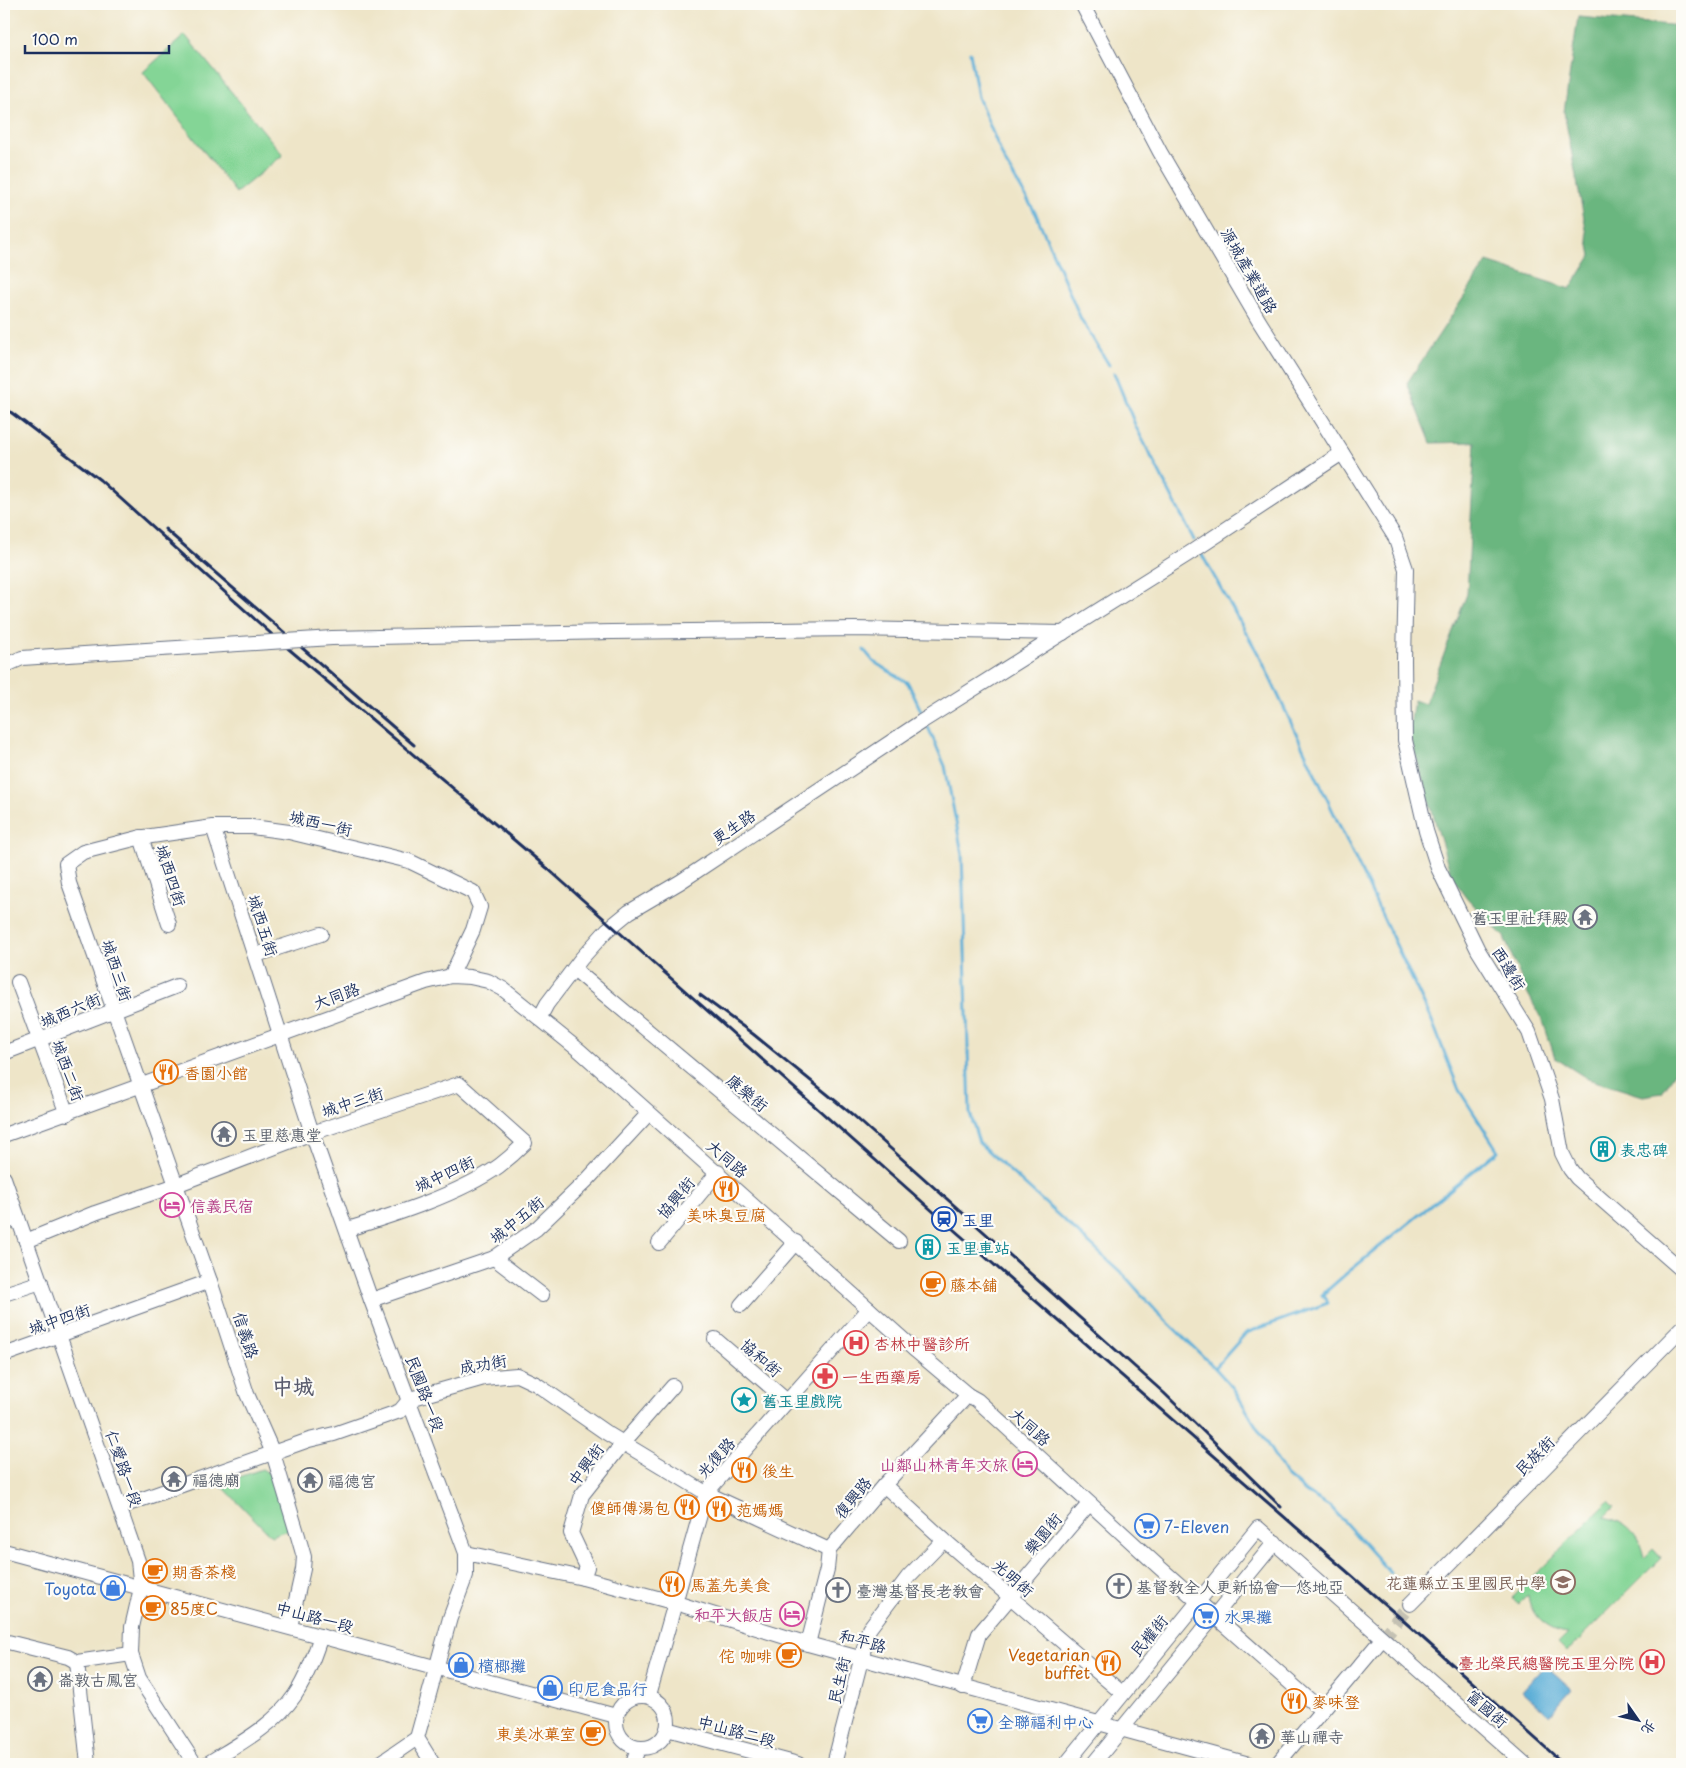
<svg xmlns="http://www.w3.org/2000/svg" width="1686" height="1768" font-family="'Playpen Sans','LXGW WenKai TC',sans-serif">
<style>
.green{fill:#84d596;stroke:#50827a}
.forest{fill:#6bb67f;stroke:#43726e}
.water{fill:#5caed7;stroke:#3c6e9a}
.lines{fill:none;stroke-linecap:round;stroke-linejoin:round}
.stream{stroke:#5caed7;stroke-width:3}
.minor-tunnel{stroke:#c4c1b3;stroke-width:14;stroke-dasharray:14 7;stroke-linecap:butt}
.minor-casing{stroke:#656f83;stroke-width:16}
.minor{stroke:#fff;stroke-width:14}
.rail{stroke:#1b2f5e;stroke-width:3}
.minor-bridge-casing{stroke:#656f83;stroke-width:16;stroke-linecap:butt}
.minor-bridge{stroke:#fff;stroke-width:14}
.labels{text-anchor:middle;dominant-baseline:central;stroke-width:4.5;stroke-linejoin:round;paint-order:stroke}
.street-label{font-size:16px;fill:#1b2f5e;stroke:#fdfcf7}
.worship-label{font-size:16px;fill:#5b616d;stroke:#fdfcf7;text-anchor:start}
.food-label{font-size:16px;fill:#c56008;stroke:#fdfcf7;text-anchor:start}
.culture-label{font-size:16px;fill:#0d838f;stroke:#fdfcf7;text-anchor:start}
.hotel-label{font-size:16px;fill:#b23c85;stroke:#fdfcf7;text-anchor:end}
.transit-label{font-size:16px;fill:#164399;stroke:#fdfcf7;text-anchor:start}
.health-label{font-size:16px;fill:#be3a42;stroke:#fdfcf7;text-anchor:start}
.shop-label{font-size:16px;fill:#366cbe;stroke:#fdfcf7;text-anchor:start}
.education-label{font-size:16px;fill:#785e54;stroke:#fdfcf7;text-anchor:end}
.district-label{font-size:21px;font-weight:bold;fill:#595b6d;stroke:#fdfcf7}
</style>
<rect width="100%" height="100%" fill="#fdfcf7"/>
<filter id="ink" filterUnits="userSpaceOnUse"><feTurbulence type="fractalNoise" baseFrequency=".02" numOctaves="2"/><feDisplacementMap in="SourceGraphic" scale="10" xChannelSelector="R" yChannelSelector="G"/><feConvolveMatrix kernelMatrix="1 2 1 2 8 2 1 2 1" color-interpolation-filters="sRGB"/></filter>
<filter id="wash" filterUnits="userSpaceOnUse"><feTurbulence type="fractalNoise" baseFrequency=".0096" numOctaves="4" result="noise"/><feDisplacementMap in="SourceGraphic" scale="20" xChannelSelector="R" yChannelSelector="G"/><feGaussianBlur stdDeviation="1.12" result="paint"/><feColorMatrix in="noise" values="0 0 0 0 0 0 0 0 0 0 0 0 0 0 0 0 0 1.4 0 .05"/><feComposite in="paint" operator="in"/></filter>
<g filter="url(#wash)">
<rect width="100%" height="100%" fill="#eee5c8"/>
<g class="green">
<path d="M185 35 283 155 236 193 143 72Z"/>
<path d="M262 1469 272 1475 292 1528 271 1536 220 1484Z"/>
<path d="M1609 1501 1615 1507 1605 1517C1627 1522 1640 1536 1644 1558L1653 1549 1661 1558 1567 1652 1558 1643 1568 1633C1548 1631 1530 1616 1528 1595L1519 1604 1512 1598Z"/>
</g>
<path class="forest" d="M1578 17 1682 26V1061L1662 1093 1643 1096 1588 1079 1555 1058 1544 1024 1526 990 1504 937 1467 898 1451 875 1409 733 1414 700 1425 704 1467 594 1475 442 1431 443 1407 383 1487 262 1570 289 1591 256 1564 112Z"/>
<path class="water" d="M1545 1665 1572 1689 1549 1715 1522 1691Z"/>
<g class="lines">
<g class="stream">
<path d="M970 52 978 97 1004 160 1036 214 1081 319 1109 365"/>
<path d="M1114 373 1136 427 1194 540"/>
<path d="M1202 555 1260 657 1432 1021 1459 1090 1498 1151 1347 1273 1322 1295 1328 1303 1246 1333 1215 1368 1233 1388 1286 1475 1307 1493 1331 1507 1390 1573"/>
<path d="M864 650 874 662 908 683 922 713"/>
<path d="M928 727 945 766 962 853 970 1113 979 1143 1124 1275 1157 1312 1215 1368"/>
</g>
</g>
</g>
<g filter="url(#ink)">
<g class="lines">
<path class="minor-tunnel" d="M1382 1639 1410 1604"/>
<defs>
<g id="minor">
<path d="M1082 4 1160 152 1259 321 1395 537 1406 569 1404 660 1405 740 1426 831 1438 868 1478 950 1529 1032 1552 1099 1562 1153 1570 1169 1577 1178 1682 1270"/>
<path d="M612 632 854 629 1063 633"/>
<path d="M213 827 312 1133 371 1300 466 1553V1575L450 1618 417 1738 433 1764"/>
<path d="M141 837 169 924"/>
<path d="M256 955 321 934"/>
<path d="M574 969 899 1241"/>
<path d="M18 982 67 1114"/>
<path d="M540 1017 547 1004 581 959 607 930 629 912 680 882 921 722 1193 551 1342 453"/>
<path d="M4 1053 177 986"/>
<path d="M4 1135 426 982 451 976 470 977 488 981 503 989 580 1051 916 1351 968 1395 977 1400 1159 1567 1321 1710"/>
<path d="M4 1178 138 1561 141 1588 132 1627 131 1654 139 1678 195 1764"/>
<path d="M4 1223 18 1218"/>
<path d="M26 1241 95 1213 176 1185 312 1133 459 1084 525 1143C517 1151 508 1159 499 1166 460 1194 394 1215 348 1229"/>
<path d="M659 1243 718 1172"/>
<path d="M494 1258 542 1295"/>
<path d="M4 1294 41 1282"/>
<path d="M371 1300 494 1258 536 1229 588 1179 649 1113"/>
<path d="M741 1305 796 1242"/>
<path d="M715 1339 787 1401"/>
<path d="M4 1355 210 1281"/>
<path d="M884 1485 944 1540 1122 1693"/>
<path d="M120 1507 309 1440 334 1434 400 1411 410 1399 484 1378 517 1375 536 1384 605 1432 706 1493 829 1550"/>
<path d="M4 1551 616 1716"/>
<path d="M466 1553 583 1578 676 1603 808 1644 1249 1764"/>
<path d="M583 1578 587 1567 571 1533 582 1495 623 1443 673 1386"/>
<path d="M1410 1604 1682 1328"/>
<path d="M290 1627 303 1569 304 1557 298 1536 273 1453 247 1394 210 1281 69 883 66 864 83 852 138 838 213 827H252L289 832 409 861 473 892 480 907 473 930 451 976"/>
<path d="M4 1641 68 1657 77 1662 131 1654"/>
<path d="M808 1644 827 1569 829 1550 884 1485 968 1395"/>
<path d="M77 1662 88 1764"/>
<path d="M963 1687 979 1634 1089 1504"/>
<path d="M649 1695 706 1493 869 1309"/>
<circle cx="642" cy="1722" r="26"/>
<path d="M667 1729 798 1764"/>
<path d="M207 1764C237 1745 274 1726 295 1695 307 1677 314 1656 321 1636"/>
<path d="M379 1764 417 1738"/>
<path d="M633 1764 638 1748"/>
<path d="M834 1764 869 1629 908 1577 944 1540"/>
<path d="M1066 1764 1258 1528 1525 1764"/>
<path d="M1093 1764 1275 1542"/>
<path d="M1277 1764 1382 1639"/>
</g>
</defs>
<use href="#minor" class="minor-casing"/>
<use href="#minor" class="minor"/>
<g class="rail">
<path d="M4 407 100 480 277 639 547 868 945 1222 1397 1615 1564 1764"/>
<path d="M165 529 414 745"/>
<path d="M700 995 753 1034 853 1115 1164 1393 1281 1507"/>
</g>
<defs>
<path id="minor-bridge" d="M4 666 22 658 332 638 612 632"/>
</defs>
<use href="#minor-bridge" class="minor-bridge-casing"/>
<use href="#minor-bridge" class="minor-bridge"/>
</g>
</g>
<defs>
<symbol id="temple-ring" viewBox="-11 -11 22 22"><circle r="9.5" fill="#fdfcf7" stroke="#6b7280" stroke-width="1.5"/><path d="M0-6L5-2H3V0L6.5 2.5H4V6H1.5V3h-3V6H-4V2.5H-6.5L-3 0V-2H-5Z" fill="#6b7280"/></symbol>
<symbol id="restaurant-ring" viewBox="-11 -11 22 22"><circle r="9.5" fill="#fdfcf7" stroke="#e8710a" stroke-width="1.5"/><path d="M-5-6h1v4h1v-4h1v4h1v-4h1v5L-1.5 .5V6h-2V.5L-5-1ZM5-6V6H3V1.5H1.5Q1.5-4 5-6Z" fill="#e8710a"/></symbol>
<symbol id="building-ring" viewBox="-11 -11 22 22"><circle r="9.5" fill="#fdfcf7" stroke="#0f9aa8" stroke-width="1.5"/><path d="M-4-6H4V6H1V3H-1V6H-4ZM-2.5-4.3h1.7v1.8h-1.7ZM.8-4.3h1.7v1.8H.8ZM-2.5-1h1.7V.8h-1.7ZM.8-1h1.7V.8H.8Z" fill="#0f9aa8"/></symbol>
<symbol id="hotel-ring" viewBox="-11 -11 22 22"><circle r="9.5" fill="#fdfcf7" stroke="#d1479c" stroke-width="1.5"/><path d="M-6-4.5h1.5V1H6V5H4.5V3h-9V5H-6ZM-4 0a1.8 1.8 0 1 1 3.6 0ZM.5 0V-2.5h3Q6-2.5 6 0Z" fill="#d1479c"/></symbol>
<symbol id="station-ring" viewBox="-11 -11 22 22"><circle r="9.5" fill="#fdfcf7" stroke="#1a4fb4" stroke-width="1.5"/><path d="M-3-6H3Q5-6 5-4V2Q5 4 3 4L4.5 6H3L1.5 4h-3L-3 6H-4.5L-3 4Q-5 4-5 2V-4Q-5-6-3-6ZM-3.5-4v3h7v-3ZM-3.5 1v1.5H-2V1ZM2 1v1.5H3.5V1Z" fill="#1a4fb4"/></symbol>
<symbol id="cafe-ring" viewBox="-11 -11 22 22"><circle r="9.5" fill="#fdfcf7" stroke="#e8710a" stroke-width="1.5"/><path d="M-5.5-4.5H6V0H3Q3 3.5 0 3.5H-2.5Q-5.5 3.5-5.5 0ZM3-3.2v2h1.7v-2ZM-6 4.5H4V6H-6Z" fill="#e8710a"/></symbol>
<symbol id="hospital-ring" viewBox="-11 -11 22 22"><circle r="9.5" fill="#fdfcf7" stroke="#e0444e" stroke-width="1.5"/><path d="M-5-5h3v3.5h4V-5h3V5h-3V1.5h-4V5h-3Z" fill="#e0444e"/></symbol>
<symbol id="pharmacy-ring" viewBox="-11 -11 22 22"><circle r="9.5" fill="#fdfcf7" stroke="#e0444e" stroke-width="1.5"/><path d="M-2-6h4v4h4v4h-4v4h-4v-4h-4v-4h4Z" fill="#e0444e"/></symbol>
<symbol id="sight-ring" viewBox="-11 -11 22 22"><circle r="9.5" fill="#fdfcf7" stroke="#0f9aa8" stroke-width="1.5"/><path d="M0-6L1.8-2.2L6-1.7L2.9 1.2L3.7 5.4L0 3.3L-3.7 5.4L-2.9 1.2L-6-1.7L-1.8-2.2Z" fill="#0f9aa8"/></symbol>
<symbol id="supermarket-ring" viewBox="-11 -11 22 22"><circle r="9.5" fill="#fdfcf7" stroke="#3f7fe0" stroke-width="1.5"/><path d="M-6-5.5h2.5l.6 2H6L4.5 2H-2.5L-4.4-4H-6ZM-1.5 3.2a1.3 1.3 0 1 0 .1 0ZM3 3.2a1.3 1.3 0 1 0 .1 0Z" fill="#3f7fe0"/></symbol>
<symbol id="school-ring" viewBox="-11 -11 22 22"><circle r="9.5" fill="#fdfcf7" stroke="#8d6e63" stroke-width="1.5"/><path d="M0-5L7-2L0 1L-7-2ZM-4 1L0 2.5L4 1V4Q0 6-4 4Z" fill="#8d6e63"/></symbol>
<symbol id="church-ring" viewBox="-11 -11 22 22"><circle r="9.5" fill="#fdfcf7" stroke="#6b7280" stroke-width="1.5"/><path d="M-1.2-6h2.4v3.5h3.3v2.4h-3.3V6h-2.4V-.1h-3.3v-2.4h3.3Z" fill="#6b7280"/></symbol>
<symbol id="shop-ring" viewBox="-11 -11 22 22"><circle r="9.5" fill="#fdfcf7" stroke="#3f7fe0" stroke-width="1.5"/><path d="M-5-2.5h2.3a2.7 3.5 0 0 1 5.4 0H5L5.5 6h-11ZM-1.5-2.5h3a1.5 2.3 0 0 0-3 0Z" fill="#3f7fe0"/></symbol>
</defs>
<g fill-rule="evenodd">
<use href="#temple-ring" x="1571" y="903" width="28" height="28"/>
<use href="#restaurant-ring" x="152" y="1058" width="28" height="28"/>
<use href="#temple-ring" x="210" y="1120" width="28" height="28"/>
<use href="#building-ring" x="1589" y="1135" width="28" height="28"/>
<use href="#restaurant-ring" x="712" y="1175" width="28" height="28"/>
<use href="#hotel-ring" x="158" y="1191" width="28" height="28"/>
<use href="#station-ring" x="930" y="1205" width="28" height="28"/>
<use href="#building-ring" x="914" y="1233" width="28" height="28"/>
<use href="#cafe-ring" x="919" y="1270" width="28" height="28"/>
<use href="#hospital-ring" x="842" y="1329" width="28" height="28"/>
<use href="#pharmacy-ring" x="811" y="1362" width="28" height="28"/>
<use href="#sight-ring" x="730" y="1386" width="28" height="28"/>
<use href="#hotel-ring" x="1011" y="1450" width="28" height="28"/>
<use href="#restaurant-ring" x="730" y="1456" width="28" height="28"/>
<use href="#temple-ring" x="160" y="1465" width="28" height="28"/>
<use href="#temple-ring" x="296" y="1466" width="28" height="28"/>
<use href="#restaurant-ring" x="673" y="1493" width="28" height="28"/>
<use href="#restaurant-ring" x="705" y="1495" width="28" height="28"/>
<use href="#supermarket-ring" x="1133" y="1512" width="28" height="28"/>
<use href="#cafe-ring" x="141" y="1557" width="28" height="28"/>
<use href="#school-ring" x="1549" y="1568" width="28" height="28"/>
<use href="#restaurant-ring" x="658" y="1570" width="28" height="28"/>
<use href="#church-ring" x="1105" y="1572" width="28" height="28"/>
<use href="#shop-ring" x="99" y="1574" width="28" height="28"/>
<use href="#church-ring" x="824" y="1576" width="28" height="28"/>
<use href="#cafe-ring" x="139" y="1594" width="28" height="28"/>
<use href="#hotel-ring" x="778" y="1600" width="28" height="28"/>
<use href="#supermarket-ring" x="1192" y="1602" width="28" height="28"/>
<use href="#cafe-ring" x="775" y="1641" width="28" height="28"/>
<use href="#hospital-ring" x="1638" y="1648" width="28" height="28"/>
<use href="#restaurant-ring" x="1094" y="1649" width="28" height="28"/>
<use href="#shop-ring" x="447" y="1651" width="28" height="28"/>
<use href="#temple-ring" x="26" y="1665" width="28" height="28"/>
<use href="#shop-ring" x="536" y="1674" width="28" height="28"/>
<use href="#restaurant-ring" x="1280" y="1687" width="28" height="28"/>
<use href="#supermarket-ring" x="966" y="1707" width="28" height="28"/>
<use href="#cafe-ring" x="579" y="1719" width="28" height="28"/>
<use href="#temple-ring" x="1248" y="1722" width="28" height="28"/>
</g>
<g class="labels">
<g class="street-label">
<text transform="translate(1250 270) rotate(60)">源城產業道路</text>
<text transform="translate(321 822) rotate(13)">城西一街</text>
<text transform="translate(733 826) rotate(-34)">更生路</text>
<text transform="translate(172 875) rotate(72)">城西四街</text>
<text transform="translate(264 925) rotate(72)">城西五街</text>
<text transform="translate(1510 968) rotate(58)">西邊街</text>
<text transform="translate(118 970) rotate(72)">城西三街</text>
<text transform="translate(336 995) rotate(-20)">大同路</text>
<text transform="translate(70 1009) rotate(-23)">城西六街</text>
<text transform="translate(69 1070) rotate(70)">城西二街</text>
<text transform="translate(748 1092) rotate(40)">康樂街</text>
<text transform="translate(352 1101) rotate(-18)">城中三街</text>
<text transform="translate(728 1158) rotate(41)">大同路</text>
<text transform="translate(444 1173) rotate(-25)">城中四街</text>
<text transform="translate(675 1197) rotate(-50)">協興街</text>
<text transform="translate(516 1219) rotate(-39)">城中五街</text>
<text transform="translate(59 1318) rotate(-19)">城中四街</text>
<text transform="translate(247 1335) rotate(72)">信義路</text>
<text transform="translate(762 1357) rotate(41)">協和街</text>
<text transform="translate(483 1363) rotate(-10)">成功街</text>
<text transform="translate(426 1393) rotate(69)">民國路一段</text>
<text transform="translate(1031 1426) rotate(42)">大同路</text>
<text transform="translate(1534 1455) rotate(-45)">民族街</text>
<text transform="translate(715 1457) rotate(-48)">光復路</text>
<text transform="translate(585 1464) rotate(-54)">中興街</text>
<text transform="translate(125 1468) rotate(71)">仁愛路一段</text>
<text transform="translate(852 1497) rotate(-51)">復興路</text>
<text transform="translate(1042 1533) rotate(-50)">樂園街</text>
<text transform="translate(1014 1577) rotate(41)">光明街</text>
<text transform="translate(315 1616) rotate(15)">中山路一段</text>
<text transform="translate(1148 1635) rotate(-50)">民權街</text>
<text transform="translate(863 1640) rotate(15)">和平路</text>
<text transform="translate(838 1680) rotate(-77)">民生街</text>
<text transform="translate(1488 1708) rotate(41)">富國街</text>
<text transform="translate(737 1730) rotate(15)">中山路二段</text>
</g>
<g class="worship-label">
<text x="1568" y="917" text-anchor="end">舊玉里社拜殿</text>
<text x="242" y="1134">玉里慈惠堂</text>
<text x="192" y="1479">福德廟</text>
<text x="328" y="1480">福德宮</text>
<text x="1136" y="1586">基督教全人更新協會─悠地亞</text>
<text x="856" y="1590">臺灣基督長老教會</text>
<text x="58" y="1679">崙敦古鳳宮</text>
<text x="1280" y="1736">華山禪寺</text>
</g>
<g class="food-label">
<text x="184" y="1072">香園小館</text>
<text x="726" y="1214" text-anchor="middle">美味臭豆腐</text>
<text x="950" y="1284">藤本舖</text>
<text x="762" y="1470">後生</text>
<text x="670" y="1507" text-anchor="end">傻師傅湯包</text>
<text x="736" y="1509">范媽媽</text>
<text x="172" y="1571">期香茶棧</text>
<text x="690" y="1584">馬蓋先美食</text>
<text x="170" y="1608">85度C</text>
<text x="1090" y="1654" text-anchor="end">Vegetarian<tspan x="1090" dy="18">buffet</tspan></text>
<text x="772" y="1655" text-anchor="end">侘 咖啡</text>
<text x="1312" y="1701">麥味登</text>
<text x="576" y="1733" text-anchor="end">東美冰菓室</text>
</g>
<g class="culture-label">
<text x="1620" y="1149">表忠碑</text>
<text x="946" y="1247">玉里車站</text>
<text x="762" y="1400">舊玉里戲院</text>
</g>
<g class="hotel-label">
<text x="190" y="1205" text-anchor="start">信義民宿</text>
<text x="1008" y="1464">山鄰山林青年文旅</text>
<text x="774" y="1614">和平大飯店</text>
</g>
<g class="transit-label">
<text x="962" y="1219">玉里</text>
</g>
<g class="health-label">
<text x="874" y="1343">杏林中醫診所</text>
<text x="842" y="1376">一生西藥房</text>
<text x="1634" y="1662" text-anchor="end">臺北榮民總醫院玉里分院</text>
</g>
<g class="shop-label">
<text x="1164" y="1526">7-Eleven</text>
<text x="96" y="1588" text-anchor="end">Toyota</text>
<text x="1224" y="1616">水果攤</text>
<text x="478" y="1665">檳榔攤</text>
<text x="568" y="1688">印尼食品行</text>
<text x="998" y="1721">全聯福利中心</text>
</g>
<g class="education-label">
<text x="1546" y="1582">花蓮縣立玉里國民中學</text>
</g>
<g class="district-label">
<text x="293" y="1385">中城</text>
</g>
</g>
<rect width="1686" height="1768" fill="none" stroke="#fdfcf7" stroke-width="20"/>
<g transform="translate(1638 1720) rotate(124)" stroke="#fdfcf7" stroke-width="4" paint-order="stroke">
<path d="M0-4L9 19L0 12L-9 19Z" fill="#1b2f5e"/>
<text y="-8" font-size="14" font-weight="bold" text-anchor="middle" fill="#1b2f5e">北</text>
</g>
<path d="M25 45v8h144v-8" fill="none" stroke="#1b2f5e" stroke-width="2.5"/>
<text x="32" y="45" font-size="15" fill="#1b2f5e" stroke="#fdfcf7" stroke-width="4" paint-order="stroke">100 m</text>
</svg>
